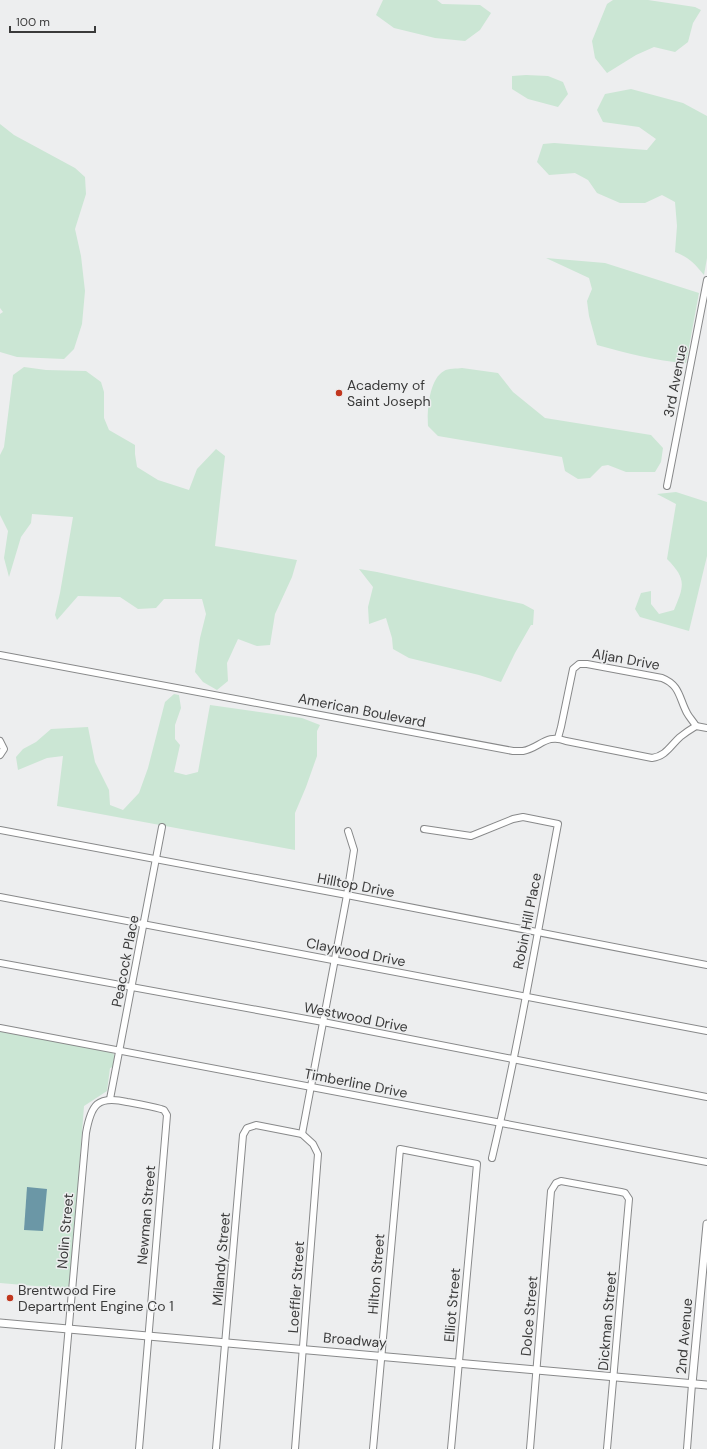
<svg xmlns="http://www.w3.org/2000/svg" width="707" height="1449" font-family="'DM Sans',sans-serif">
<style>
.green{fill:#cbe6d4}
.water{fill:#6b97a6}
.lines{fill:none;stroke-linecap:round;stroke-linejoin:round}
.minor-casing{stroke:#88898a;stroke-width:8}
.tertiary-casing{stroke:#88898a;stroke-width:9}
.minor{stroke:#fff;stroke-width:6}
.tertiary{stroke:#fff;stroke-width:7}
.poi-dot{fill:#c1361e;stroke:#edeeef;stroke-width:1.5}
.labels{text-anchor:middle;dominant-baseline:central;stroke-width:3;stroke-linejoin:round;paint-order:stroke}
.street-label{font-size:14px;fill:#3a3a3a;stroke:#edeeef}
.poi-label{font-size:14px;fill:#3a3a3a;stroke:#edeeef;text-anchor:start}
</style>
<rect width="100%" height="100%" fill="#edeeef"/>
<g class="green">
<path d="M383 0H437L442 4 480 5 491 13 480 30 465 41 435 38 394 28 376 15Z"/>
<path d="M613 0H648L695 7 701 10 693 23 688 42 675 52 654 47 636 55 607 73 595 58 592 41 607 4Z"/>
<path d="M526 75 548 76 563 82 568 94 558 107 528 99 512 89V76Z"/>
<path d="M631 89 683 103 707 116V258L704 275C694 263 690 258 675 252L677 226 675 202 662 195 645 203H620L597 193 588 180 575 173 549 175 537 162 543 144 554 143 647 150 656 139 639 127 603 122 597 110 605 94Z"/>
<path d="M0 124 14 135 75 168 85 177 86 194 75 229 81 256 85 291 82 324 74 349 64 359 17 357 0 352V314L3 312 0 308Z"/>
<path d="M546 258 605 263 699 293 686 363C655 361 627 353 597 345L589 316 587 301 592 289 589 278Z"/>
<path d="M24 367 46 370 86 371 101 382 104 392V418L109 430 135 445V454L137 467 158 480 189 490 197 469 216 449 225 456 215 546 297 560 292 577 275 614 270 645 257 646 238 639 227 663 228 681 217 690 203 682 195 672 200 638 206 614 202 599H164L156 608 138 609 120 597 78 596 57 620 55 615 60 593 73 517 32 514 31 523 21 537 9 577 4 558 8 531 0 515V455L4 447 13 375Z"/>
<path d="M462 368 498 373 513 392 545 418 651 435 663 448 661 462 655 472H626L608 465 602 466 590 478 578 479 565 471 562 457 438 436 428 426C427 411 429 379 444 371 448 368 457 369 462 368Z"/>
<path d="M676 492 707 502V556L689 631 640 617 635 609 641 593 651 591V604L659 614 674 610C684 586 687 579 667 559L676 504 657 494Z"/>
<path d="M359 569 377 572 523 604 534 610 533 625H531L515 653 501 682 479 675 409 658 393 649 392 638 386 618 369 624 368 607 373 587Z"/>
<path d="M174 694 179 695 181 708 175 725V739L180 745 174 772 186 775 198 772 210 705 302 718 320 725 317 731V756L306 787 295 813V850L57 806 63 756 47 758 18 770 16 757 23 749 36 742 51 729 88 727 95 762 109 790 110 805 123 810 139 793 148 768 165 702Z"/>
<path d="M0 1031 108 1050 115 1055 113 1067 110 1068 107 1091 84 1106 70 1289 0 1283Z"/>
</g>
<path class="water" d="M27 1187 47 1189 43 1231 24 1230Z"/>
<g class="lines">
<defs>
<g id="minor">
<path d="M667 486 707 280"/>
<path d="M0 655 513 751C516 751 520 751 523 751 540 748 546 733 566 741L652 758C666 756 670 746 680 737 685 733 691 729 696 726L707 728"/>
<path d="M558 738 561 727 573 669 579 664H587L662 678C680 685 679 698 687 713 689 717 693 721 696 726"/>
<path d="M0 741 4 749 0 755"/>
<path d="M424 829 471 836 513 819 523 817 558 824C537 935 518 1048 492 1158"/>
<path d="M0 830 347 895 707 965"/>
<path d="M0 897 707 1031"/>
<path d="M0 963 323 1022 707 1097"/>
<path d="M0 1028 707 1162"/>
<path d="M110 1099 162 827"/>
<path d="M302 1134 347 895 354 850 348 831"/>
<path d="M58 1449 86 1133C91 1105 97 1095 127 1102 138 1104 150 1106 161 1109L164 1110 167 1115 139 1449"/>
<path d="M216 1449 243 1135 247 1128 256 1125 302 1134 313 1144 318 1154 295 1449"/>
<path d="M373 1449 400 1149 477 1164 451 1449"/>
<path d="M530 1449 551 1191 556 1183 561 1181 621 1192 625 1193 629 1199 607 1449"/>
<path d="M687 1449 692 1384"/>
</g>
<g id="tertiary">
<path d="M0 1323 707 1385"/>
<path d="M692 1384 707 1224"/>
</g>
</defs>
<use href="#minor" class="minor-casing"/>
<use href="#tertiary" class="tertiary-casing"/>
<use href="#minor" class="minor"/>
<use href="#tertiary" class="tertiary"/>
</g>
<g class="poi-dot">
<circle cx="339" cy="393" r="4"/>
<circle cx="10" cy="1298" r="4"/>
</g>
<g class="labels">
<g class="street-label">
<text transform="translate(675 381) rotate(-79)">3rd Avenue</text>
<text transform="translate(626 659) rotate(10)">Aljan Drive</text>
<text transform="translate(362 710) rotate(11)">American Boulevard</text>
<text transform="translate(356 885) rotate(11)">Hilltop Drive</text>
<text transform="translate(527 921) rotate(-79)">Robin Hill Place</text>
<text transform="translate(356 952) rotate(11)">Claywood Drive</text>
<text transform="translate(125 961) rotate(-79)">Peacock Place</text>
<text transform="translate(356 1017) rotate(11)">Westwood Drive</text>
<text transform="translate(356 1083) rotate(11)">Timberline Drive</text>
<text transform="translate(146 1215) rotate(-85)">Newman Street</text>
<text transform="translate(65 1231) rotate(-85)">Nolin Street</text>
<text transform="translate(221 1259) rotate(-85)">Milandy Street</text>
<text transform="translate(376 1274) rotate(-85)">Hilton Street</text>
<text transform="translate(296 1287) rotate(-86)">Loeffler Street</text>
<text transform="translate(452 1305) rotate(-85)">Elliot Street</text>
<text transform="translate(529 1316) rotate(-85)">Dolce Street</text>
<text transform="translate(607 1321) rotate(-85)">Dickman Street</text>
<text transform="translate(684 1336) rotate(-85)">2nd Avenue</text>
<text transform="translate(355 1340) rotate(5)">Broadway</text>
</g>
<g class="poi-label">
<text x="347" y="385">Academy of<tspan x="347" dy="16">Saint Joseph</tspan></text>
<text x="18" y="1290">Brentwood Fire<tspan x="18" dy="16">Department Engine Co 1</tspan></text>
</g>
</g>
<path d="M10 26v6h85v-6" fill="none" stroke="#3a3a3a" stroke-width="2"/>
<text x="16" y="26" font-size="12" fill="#3a3a3a" stroke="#edeeef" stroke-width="3" paint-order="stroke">100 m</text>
</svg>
